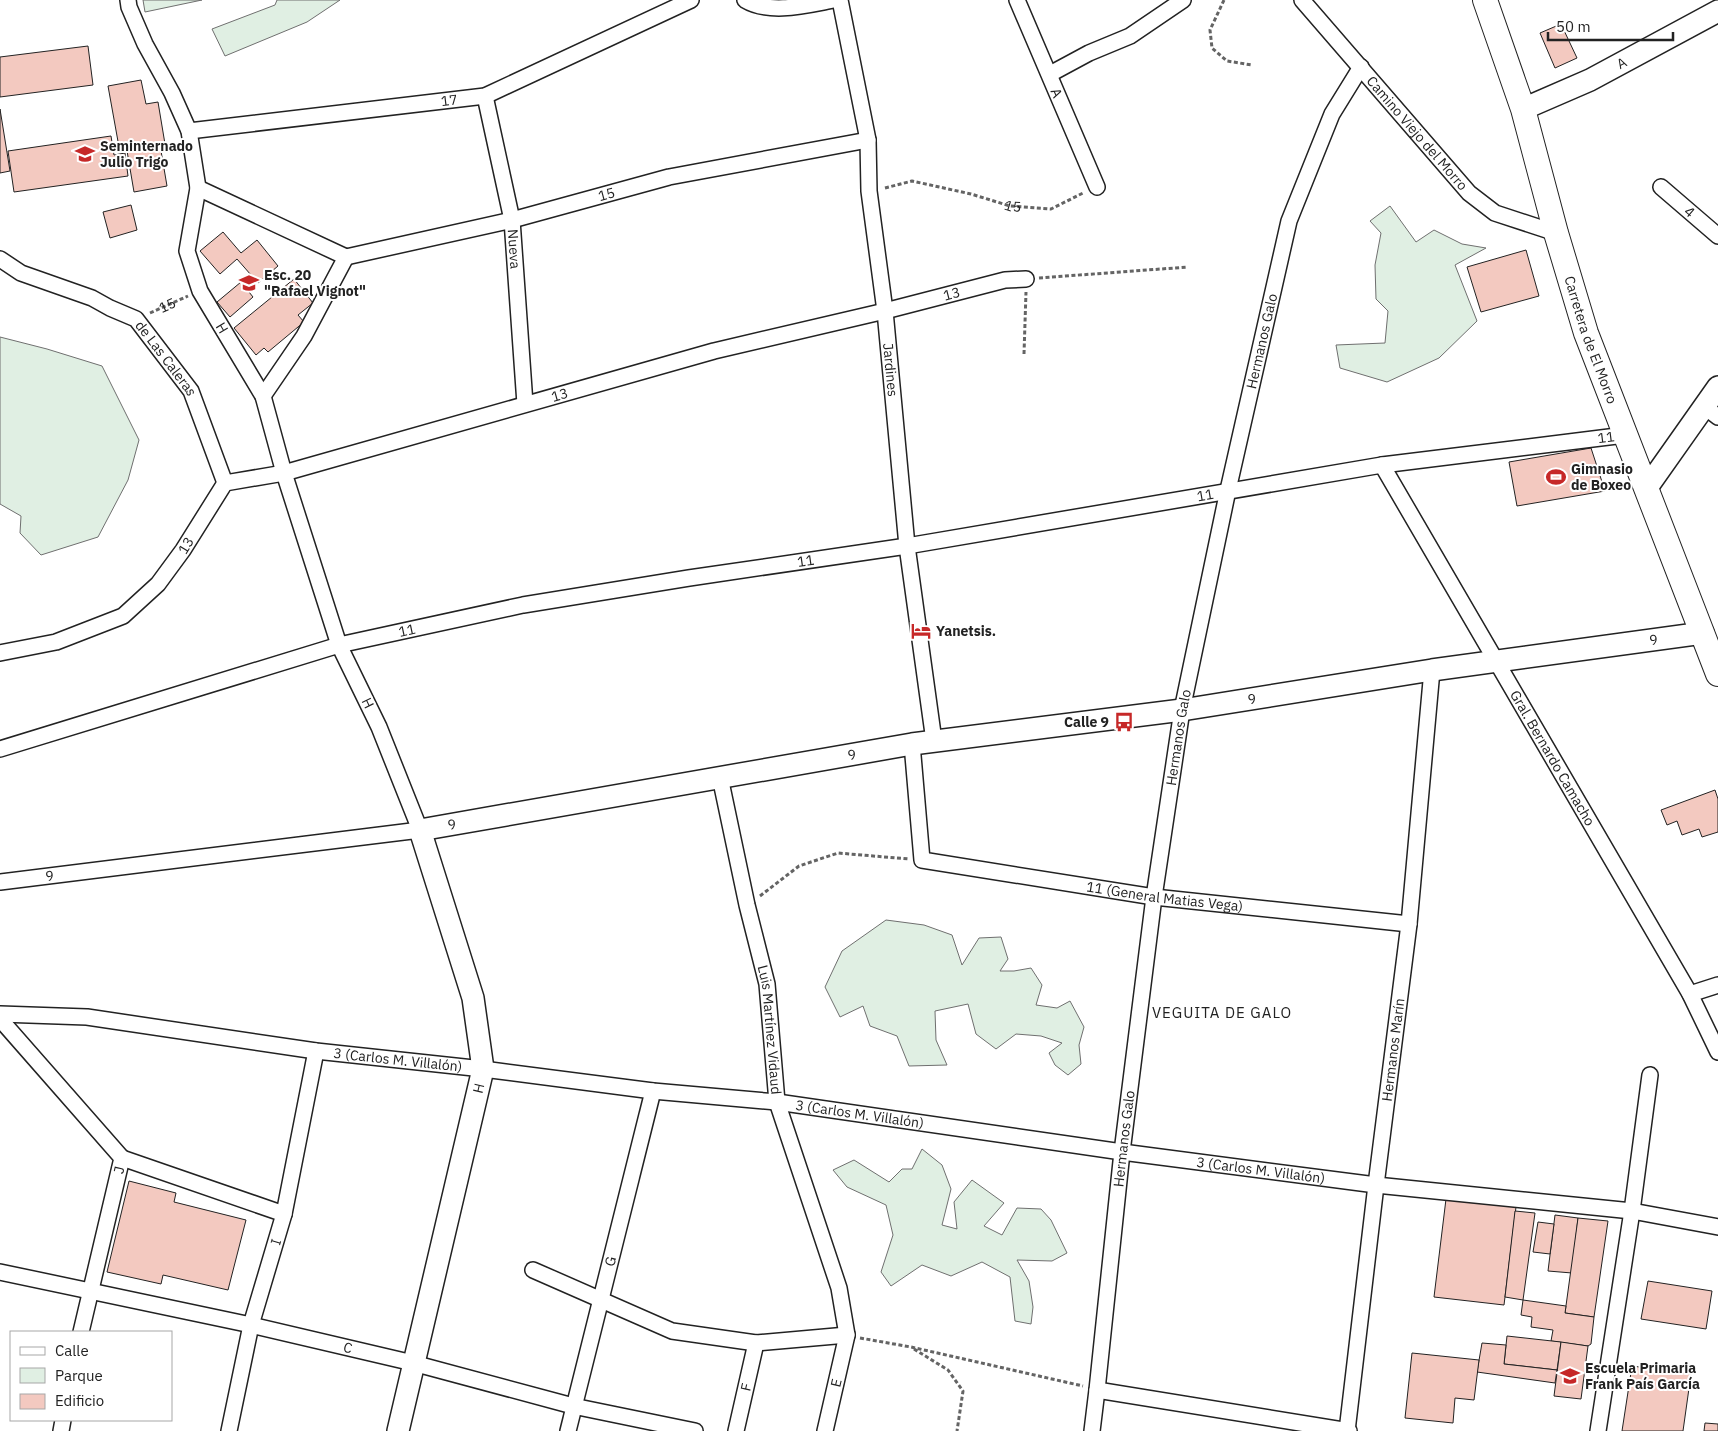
<svg xmlns="http://www.w3.org/2000/svg" width="1718" height="1431" font-family="'IBM Plex Sans',sans-serif">
<style>
.green{fill:#e0efe3;stroke:#6f6f6f}
.building{fill:#f3c9c0;stroke:#222}
.lines{fill:none;stroke-linecap:round;stroke-linejoin:round}
.street-casing{stroke:#222;stroke-width:18}
.secondary-casing{stroke:#222;stroke-width:24}
.primary-casing{stroke:#222;stroke-width:26}
.path{stroke:#646464;stroke-width:3;stroke-dasharray:4 2.5;stroke-linecap:butt}
.street{stroke:#fff;stroke-width:15}
.secondary{stroke:#fff;stroke-width:21}
.primary{stroke:#fff;stroke-width:24}
.labels{text-anchor:middle;dominant-baseline:central;stroke-width:4;stroke-linejoin:round;paint-order:stroke}
.street-label{font-size:14px;fill:#222;stroke:#fff}
.poi-label{font-size:14px;font-weight:bold;fill:#222;stroke:#fff;text-anchor:start}
.neighbourhood-label{font-size:15px;letter-spacing:1px;fill:#222;stroke:#fff}
</style>
<rect width="100%" height="100%" fill="#fff"/>
<g class="green">
<path d="M143 0H202L145 12Z"/>
<path d="M277 0H340L307 22 225 56 212 29 275 5Z"/>
<path d="M1390 206 1416 242 1434 230 1462 244 1486 248 1455 265 1477 321 1439 358 1387 382 1340 368 1336 345 1385 343 1388 311 1376 299 1375 265 1381 233 1370 221Z"/>
<path d="M0 337 47 349 102 366 139 440 128 480 98 537 41 555 20 533 21 516 0 504Z"/>
<path d="M886 920 924 925 952 935 962 965 979 938 1001 937 1008 959 1000 971H1014L1031 968 1042 985 1036 1005 1057 1008 1070 1001 1084 1027 1079 1045 1081 1064 1068 1075 1055 1065 1049 1053 1062 1043 1041 1036 1016 1034 996 1049 976 1034 968 1004 935 1011 936 1040 947 1065 909 1066 897 1036 870 1026 863 1006 840 1017 825 987 842 951Z"/>
<path d="M922 1149 942 1165 951 1189 942 1225 957 1229 954 1202 972 1180 1004 1203 984 1226 1002 1235 1017 1208 1041 1209 1051 1220 1067 1253 1052 1261 1017 1260 1029 1281 1033 1307 1031 1324 1015 1321 1010 1277 982 1262 951 1276 922 1265 891 1286 881 1272 893 1235 886 1205 847 1187 833 1170 854 1160 889 1182 902 1169H912Z"/>
</g>
<g class="building">
<path d="M1561 24 1577 58 1555 68 1540 33Z"/>
<path d="M88 46 93 85 0 97V57Z"/>
<path d="M141 80 146 104 158 102 165 144 160 145 167 186 134 192 126 145 119 147 108 86Z"/>
<path d="M0 109 10 171 0 173Z"/>
<path d="M111 136 114 155 125 153 128 176 14 192 8 151Z"/>
<path d="M131 205 137 230 110 238 103 212Z"/>
<path d="M223 232 241 253 257 240 278 266 258 283 237 259 220 274 200 251Z"/>
<path d="M1526 250 1539 296 1481 312 1467 267Z"/>
<path d="M294 279 313 303 298 315 304 322 268 352 264 348 256 355 234 328Z"/>
<path d="M241 282 253 297 230 317 217 302Z"/>
<path d="M1591 448 1605 491 1517 506 1509 462Z"/>
<path d="M1715 790 1718 799V832L1702 837 1699 829 1682 835 1677 821 1667 825 1661 810Z"/>
<path d="M129 1181 176 1193 174 1202 246 1220 228 1290 163 1275 161 1284 107 1272Z"/>
<path d="M1446 1199 1516 1207 1504 1305 1434 1297Z"/>
<path d="M1515 1211 1535 1213 1523 1300 1505 1297Z"/>
<path d="M1555 1215 1578 1218 1572 1273 1548 1271Z"/>
<path d="M1578 1218 1608 1221 1594 1317 1565 1313Z"/>
<path d="M1538 1222 1554 1224 1550 1254 1533 1252Z"/>
<path d="M1648 1281 1712 1291 1706 1329 1641 1319Z"/>
<path d="M1523 1300 1566 1306 1565 1313 1594 1317 1591 1344 1588 1346 1551 1341 1553 1330 1531 1327 1532 1317 1521 1315Z"/>
<path d="M1507 1336 1561 1342 1557 1370 1504 1364Z"/>
<path d="M1561 1342 1588 1346 1581 1399 1554 1396Z"/>
<path d="M1482 1343 1506 1345 1504 1364 1557 1370 1555 1383 1477 1372Z"/>
<path d="M1412 1353 1479 1360 1474 1400 1455 1398 1453 1423 1405 1418Z"/>
<path d="M1632 1366 1691 1374 1683 1431H1622Z"/>
<path d="M1705 1423 1718 1424V1431H1704Z"/>
</g>
<g class="lines">
<defs>
<g id="street">
<path d="M745 0C770 15 807 5 834 0"/>
<path id="s3" d="M840 0 868 140 869 191 885 311 907 546 934 741"/>
<path id="s4" d="M1017 0 1097 187"/>
<path id="s5" d="M1302 0 1469 193 1495 213 1556 233"/>
<path d="M1050 74 1089 53 1130 36 1183 0"/>
<path id="s6" d="M485 96 512 220 525 404"/>
<path id="s7" d="M189 131 485 96 691 0"/>
<path id="s8" d="M1661 187 1718 236"/>
<path d="M198 188 346 257 304 336 263 396"/>
<path id="s9" d="M346 257 512 220 669 177 868 140"/>
<path id="s10" d="M0 259 21 273 92 298 110 308 136 319 191 391 225 483"/>
<path d="M1705 407 1718 417"/>
<path id="s11" d="M1382 465 1690 994 1718 1052"/>
<path id="s12" d="M0 653 56 642 123 616 158 584 183 550 225 483 284 473 714 351 885 311 1005 280 1026 279"/>
<path id="s13" d="M912 744 922 860 1154 897 1409 924"/>
<path id="s14" d="M0 749 339 645 523 605 689 578 907 546 1382 465 1625 435"/>
<path id="s15" d="M720 777 747 905 767 984 777 1102 839 1288 847 1335 825 1431"/>
<path id="s16" d="M0 882 420 830 379 727 339 645 284 473 263 396 200 291 187 251 198 188 189 131 172 93 145 44 129 7 128 0"/>
<path d="M1690 994 1718 985"/>
<path id="s17" d="M0 1014 87 1017 316 1051 483 1069 653 1091 777 1102 1122 1152 1376 1185 1632 1211 1718 1227"/>
<path d="M0 1019 122 1158 81 1332"/>
<path d="M122 1158 284 1214"/>
<path d="M533 1270 672 1331 756 1343 847 1335"/>
<path id="s18" d="M0 1272 251 1325 413 1363 573 1406 695 1431"/>
<path d="M1097 1390 1349 1431"/>
<path d="M61 1431 63 1420"/>
<path id="s19" d="M229 1431 251 1325 284 1214 316 1051"/>
<path id="s20" d="M568 1431 653 1091"/>
<path id="s21" d="M736 1431 756 1343"/>
<path id="s22" d="M1092 1431 1097 1390 1122 1152 1154 897 1182 710 1228 490 1289 221 1332 114 1361 67"/>
<path id="s23" d="M1347 1431 1376 1185 1409 924 1432 670"/>
<path d="M1598 1431 1632 1211 1650 1075"/>
</g>
<g id="secondary">
<path id="s24" d="M1523 109 1590 80 1718 11"/>
<path d="M1646 489 1718 387"/>
<path id="s25" d="M398 1431 483 1069 473 998 420 830 912 744 1182 710 1432 670 1703 633"/>
</g>
<g id="primary">
<path id="s26" d="M1485 0 1523 109 1556 233 1586 333 1718 674"/>
</g>
</defs>
<use href="#street" class="street-casing"/>
<use href="#secondary" class="secondary-casing"/>
<use href="#primary" class="primary-casing"/>
<g class="path">
<path d="M1224 0 1210 30 1212 48 1227 61 1252 65"/>
<path id="s1" d="M885 188 912 181 971 194 1010 206 1051 209 1083 193"/>
<path d="M1039 278 1188 267"/>
<path id="s2" d="M150 313 188 296"/>
<path d="M1024 354 1026 292"/>
<path d="M760 896 799 866 838 853 909 859"/>
<path d="M860 1338 911 1347 1083 1386"/>
<path d="M914 1349 948 1370 963 1391 957 1431"/>
</g>
<use href="#street" class="street"/>
<use href="#secondary" class="secondary"/>
<use href="#primary" class="primary"/>
</g>
<defs>
<symbol id="school-bare" viewBox="-9 -9 18 18"><path d="M0-5L7-2L0 1L-7-2ZM-4 1L0 2.5L4 1V4Q0 6-4 4Z" fill="#c62828" stroke="#fff" stroke-width="2.5" paint-order="stroke"/></symbol>
<symbol id="stadium-bare" viewBox="-9 -9 18 18"><path d="M0-5a6.5 5 0 1 0 0 10a6.5 5 0 1 0 0-10ZM-3.5-1.8h7v3.6h-7Z" fill="#c62828" stroke="#fff" stroke-width="2.5" paint-order="stroke"/></symbol>
<symbol id="hotel-bare" viewBox="-9 -9 18 18"><path d="M-6-4.5h1.5V1H6V5H4.5V3h-9V5H-6ZM-4 0a1.8 1.8 0 1 1 3.6 0ZM.5 0V-2.5h3Q6-2.5 6 0Z" fill="#c62828" stroke="#fff" stroke-width="2.5" paint-order="stroke"/></symbol>
<symbol id="bus-bare" viewBox="-9 -9 18 18"><path d="M-5-6H5V4H4V6H2V4H-2V6H-4V4H-5ZM-3.5-4V0h7V-4ZM-3.5 1.2v1.5H-2V1.2ZM2 1.2v1.5H3.5V1.2Z" fill="#c62828" stroke="#fff" stroke-width="2.5" paint-order="stroke"/></symbol>
</defs>
<g fill-rule="evenodd">
<use href="#school-bare" x="71" y="140" width="28" height="28"/>
<use href="#school-bare" x="235" y="269" width="28" height="28"/>
<use href="#stadium-bare" x="1542" y="463" width="28" height="28"/>
<use href="#hotel-bare" x="907" y="617" width="28" height="28"/>
<use href="#bus-bare" x="1110" y="708" width="28" height="28"/>
<use href="#school-bare" x="1556" y="1362" width="28" height="28"/>
</g>
<g class="labels">
<g class="street-label">
<text stroke="none"><textPath href="#s24" startOffset="109">A</textPath></text>
<text stroke="none"><textPath href="#s4" startOffset="101">A</textPath></text>
<text stroke="none"><textPath href="#s7" startOffset="262">17</textPath></text>
<text stroke="none"><textPath href="#s5" startOffset="176">Camino Viejo del Morro</textPath></text>
<text stroke="none"><textPath href="#s9" startOffset="268">15</textPath></text>
<text stroke="none"><textPath href="#s1" startOffset="132">15</textPath></text>
<text stroke="none"><textPath href="#s8" startOffset="38">4</textPath></text>
<text stroke="none"><textPath href="#s6" startOffset="156">Nueva</textPath></text>
<text stroke="none"><textPath href="#s12" startOffset="1049">13</textPath></text>
<text stroke="none"><textPath href="#s2" startOffset="19">15</textPath></text>
<text transform="translate(222 328) rotate(59)">H</text>
<text stroke="none"><textPath href="#s26" startOffset="356">Carretera de El Morro</textPath></text>
<text stroke="none"><textPath href="#s22" startOffset="1104">Hermanos Galo</textPath></text>
<text stroke="none"><textPath href="#s10" startOffset="199">de Las Caleras</textPath></text>
<text stroke="none"><textPath href="#s3" startOffset="374">Jardines</textPath></text>
<text stroke="none"><textPath href="#s12" startOffset="644">13</textPath></text>
<text stroke="none"><textPath href="#s14" startOffset="1639">11</textPath></text>
<text stroke="none"><textPath href="#s14" startOffset="1234">11</textPath></text>
<text stroke="none"><textPath href="#s12" startOffset="224">13</textPath></text>
<text stroke="none"><textPath href="#s14" startOffset="829">11</textPath></text>
<text stroke="none"><textPath href="#s14" startOffset="424">11</textPath></text>
<text stroke="none"><textPath href="#s25" startOffset="1868">9</textPath></text>
<text stroke="none"><textPath href="#s25" startOffset="1462">9</textPath></text>
<text transform="translate(368 703) rotate(64)">H</text>
<text stroke="none"><textPath href="#s22" startOffset="699">Hermanos Galo</textPath></text>
<text stroke="none"><textPath href="#s25" startOffset="1058">9</textPath></text>
<text stroke="none"><textPath href="#s11" startOffset="339">Gral. Bernardo Camacho</textPath></text>
<text stroke="none"><textPath href="#s25" startOffset="652">9</textPath></text>
<text stroke="none"><textPath href="#s16" startOffset="50">9</textPath></text>
<text stroke="none"><textPath href="#s13" startOffset="362">11 (General Matias Vega)</textPath></text>
<text stroke="none"><textPath href="#s15" startOffset="258">Luis Martínez Vidaud</textPath></text>
<text stroke="none"><textPath href="#s23" startOffset="384">Hermanos Marín</textPath></text>
<text stroke="none"><textPath href="#s17" startOffset="401">3 (Carlos M. Villalón)</textPath></text>
<text stroke="none"><textPath href="#s25" startOffset="352">H</textPath></text>
<text stroke="none"><textPath href="#s17" startOffset="866">3 (Carlos M. Villalón)</textPath></text>
<text stroke="none"><textPath href="#s22" startOffset="294">Hermanos Galo</textPath></text>
<text transform="translate(119 1170) rotate(-77)">J</text>
<text stroke="none"><textPath href="#s17" startOffset="1271">3 (Carlos M. Villalón)</textPath></text>
<text stroke="none"><textPath href="#s19" startOffset="195">I</textPath></text>
<text stroke="none"><textPath href="#s20" startOffset="175">G</textPath></text>
<text stroke="none"><textPath href="#s18" startOffset="356">C</textPath></text>
<text transform="translate(836 1383) rotate(-77)">E</text>
<text stroke="none"><textPath href="#s21" startOffset="45">F</textPath></text>
</g>
<g class="poi-label">
<text x="100" y="146">Seminternado<tspan x="100" dy="16">Julio Trigo</tspan></text>
<text x="264" y="275">Esc. 20<tspan x="264" dy="16">"Rafael Vignot"</tspan></text>
<text x="1571" y="469">Gimnasio<tspan x="1571" dy="16">de Boxeo</tspan></text>
<text x="936" y="631">Yanetsis.</text>
<text x="1109" y="722" text-anchor="end">Calle 9</text>
<text x="1585" y="1368">Escuela Primaria<tspan x="1585" dy="16">Frank País García</tspan></text>
</g>
<g class="neighbourhood-label">
<text x="1222" y="1012">VEGUITA DE GALO</text>
</g>
</g>
<rect x="10" y="1331" width="162" height="90" fill="#ffffff" stroke="#a7a7a7"/>
<rect x="20" y="1347" width="25" height="8" fill="#ffffff" stroke="#a7a7a7"/>
<text x="55" y="1356" font-size="15" fill="#222222">Calle</text>
<rect x="20" y="1368" width="25" height="15" fill="#e0efe3" stroke="#a7a7a7"/>
<text x="55" y="1381" font-size="15" fill="#222222">Parque</text>
<rect x="20" y="1394" width="25" height="15" fill="#f3c9c0" stroke="#a7a7a7"/>
<text x="55" y="1406" font-size="15" fill="#222222">Edificio</text>
<path d="M1548 32v8h125v-8" fill="none" stroke="#222222" stroke-width="2.5"/>
<text x="1556" y="32" font-size="15" fill="#222222" stroke="#ffffff" stroke-width="4" paint-order="stroke">50 m</text>
</svg>
